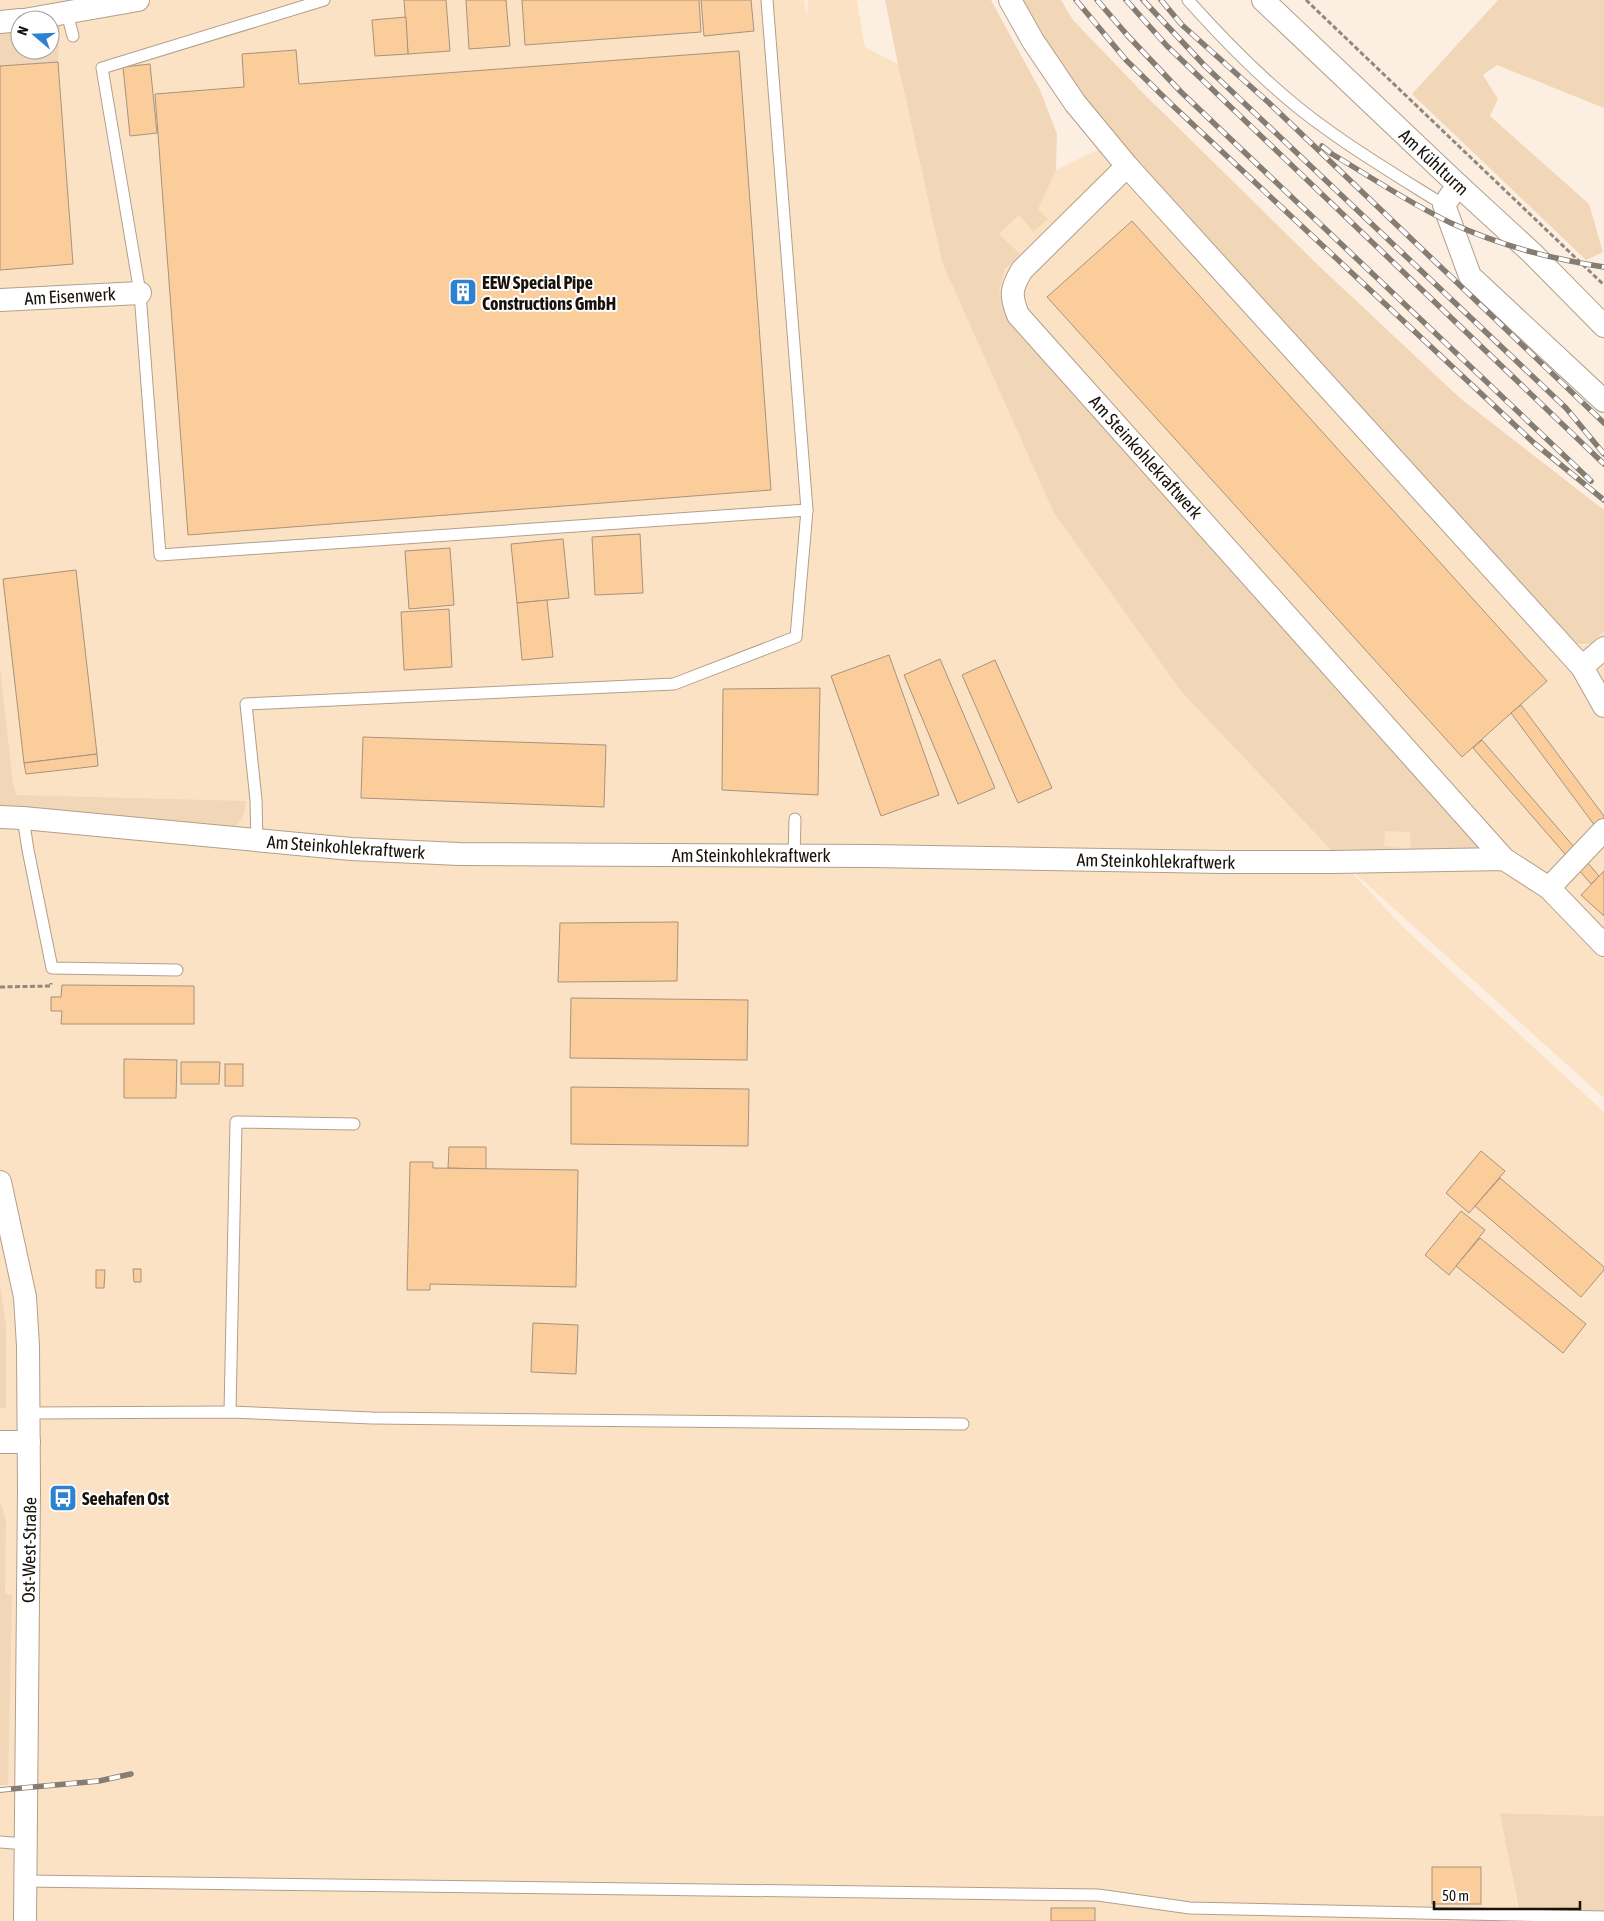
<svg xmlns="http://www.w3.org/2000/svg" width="1604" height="1921" font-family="'Asap Condensed',sans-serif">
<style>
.built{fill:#fce2c5;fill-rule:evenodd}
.green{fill:#f1d6b8}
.building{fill:#facd9b;stroke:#a6937e}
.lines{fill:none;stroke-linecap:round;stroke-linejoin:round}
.service-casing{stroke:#b29f8a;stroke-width:13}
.minor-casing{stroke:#b29f8a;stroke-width:24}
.path{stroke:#92897e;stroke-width:3;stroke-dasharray:5 2.5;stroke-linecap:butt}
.service{stroke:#fff;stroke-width:11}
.minor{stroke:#fff;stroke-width:22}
.rail-casing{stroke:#867d72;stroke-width:5.5}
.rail{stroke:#fff;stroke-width:4;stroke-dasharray:11;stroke-linecap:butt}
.labels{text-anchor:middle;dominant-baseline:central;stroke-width:4;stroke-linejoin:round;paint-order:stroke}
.street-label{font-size:18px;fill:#18120a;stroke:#fff}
.poi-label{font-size:18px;font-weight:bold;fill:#18120a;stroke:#fff;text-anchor:start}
</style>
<rect width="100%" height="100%" fill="#fcefe2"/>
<path class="built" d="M0 0H804L807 19 808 0H857L865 47 898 64 942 262 1056 170 1118 140 1576 644 1589 645 1604 631V1098L1341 861 1405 929 1604 1112V1816L1501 1813 1520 1921H0ZM20 20H50V50H20Z"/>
<g class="green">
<path d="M885 0H991L1040 90 1057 134 1056 170 1038 209 1048 219 1033 232 1019 215 999 234 1020 254 1005 269 999 291 1007 316 1482 840 1479 851 1406 856V849L1411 847 1410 832 1385 831 1384 846 1401 848V854H1335L1181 691 1054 513 942 262 898 64Z"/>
<path d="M1016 0H1061L1073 20 1143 93 1319 266 1461 399 1604 510V631L1590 644H1576L1096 116Z"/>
<path d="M1498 0H1604V108L1497 65 1483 75 1498 99 1490 116 1589 204 1603 252 1586 260 1412 94Z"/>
<path d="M60 26 58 62 0 66V34L20 32V50H50V28Z"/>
<path d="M0 668 13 784 16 795 246 801C243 820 241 825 224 832L0 807Z"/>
<path d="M0 1286 6 1325V1408H0Z"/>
<path d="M0 1501 6 1520 5 1594 12 1595 8 1785H0Z"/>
<path d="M1500 1813 1604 1816V1917L1520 1916Z"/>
</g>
<g class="building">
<path d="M404 0H446L450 51 408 54Z"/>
<path d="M466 0H506L510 46 469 49Z"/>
<path d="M522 0H699L701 32 525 45Z"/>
<path d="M701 0H751L754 31 704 36Z"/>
<path d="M406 17 408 54 375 56 372 20Z"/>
<path d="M296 50 299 84 739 51 771 490 188 535 155 94 244 87 242 54Z"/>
<path d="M58 62 73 264 0 270V66Z"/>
<path d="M150 64 157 133 130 136 123 67Z"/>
<path d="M1132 221 1547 681 1462 757 1047 297Z"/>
<path d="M640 534 643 593 595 595 592 537Z"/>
<path d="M563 539 569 598 517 603 511 544Z"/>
<path d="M450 548 454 605 409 609 405 551Z"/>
<path d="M76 570 97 754 24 763 3 579Z"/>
<path d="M547 600 553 657 522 660 517 603Z"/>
<path d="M449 609 452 667 404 670 401 612Z"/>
<path d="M889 655 939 795 881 816 831 676Z"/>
<path d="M940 659 995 788 958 804 904 675Z"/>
<path d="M995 660 1052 788 1018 803 962 675Z"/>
<path d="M820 688 818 795 722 790 723 689Z"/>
<path d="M1521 705 1604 816V838L1511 713Z"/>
<path d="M363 737 606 745 604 807 361 798Z"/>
<path d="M1482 740 1599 876 1591 884 1473 748Z"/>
<path d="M97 754 98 766 26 774 24 763Z"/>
<path d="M1604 871V916L1581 895Z"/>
<path d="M678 922 677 981 558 982 560 923Z"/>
<path d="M62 985 194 986V1024H61L62 1011H51V997H61Z"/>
<path d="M571 998 748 1000 747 1060 570 1058Z"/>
<path d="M124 1059 177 1060 176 1098H124Z"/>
<path d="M181 1062H220L219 1084H181Z"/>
<rect x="225" y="1064" width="18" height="22"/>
<path d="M571 1087 749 1089 748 1146 571 1144Z"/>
<path d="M449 1147H486V1169L448 1168Z"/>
<path d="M1481 1151 1505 1171 1469 1213 1446 1193Z"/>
<path d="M410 1162H433V1168L578 1170 576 1287 430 1284V1290H407Z"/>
<path d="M1500 1178 1604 1267V1270L1581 1297 1475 1206Z"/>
<path d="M1461 1211 1485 1230 1449 1275 1425 1255Z"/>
<path d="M1480 1238 1586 1324 1563 1353 1456 1266Z"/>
<path d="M133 1269H141V1282H134Z"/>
<path d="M96 1270H105L104 1288H96Z"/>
<path d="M533 1323 578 1325 576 1374 531 1372Z"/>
<rect x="1432" y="1867" width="49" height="37"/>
<rect x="1051" y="1908" width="44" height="13"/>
</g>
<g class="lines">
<defs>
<g id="service">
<path d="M324 0 102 68 140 293 160 555 807 510 767 0"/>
<path d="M1188 0C1229 46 1274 92 1325 128 1363 156 1404 180 1444 205"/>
<path d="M67 13 73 36"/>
<path d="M23 818 28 850 52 968 177 970"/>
<path d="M257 841 256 800 246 704 674 684 796 637 807 510"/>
<path d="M794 856 795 819"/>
<path d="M230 1412 236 1122 354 1124"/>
<path d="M30 1413 230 1412 372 1418 963 1424"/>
<path d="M0 1842 25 1844"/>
<path d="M25 1881 1098 1895 1190 1908 1604 1917"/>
</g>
<g id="minor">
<path d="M1010 0 1033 41 1075 103 1127 166 1582 667 1604 706"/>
<path d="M1263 0 1458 185 1532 253 1604 326"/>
<path d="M24 20 138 0"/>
<path d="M0 22 20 20"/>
<path d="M1127 166 1022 270C1011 288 1010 295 1018 315L1504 859"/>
<path d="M1458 185 1444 205 1470 276 1604 401"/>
<path d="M0 300 140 293"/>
<path d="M1582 667 1604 648"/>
<path d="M0 817 23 818 351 849 459 854 871 856 1223 862H1333L1504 859 1549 888 1604 945"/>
<path d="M1549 888 1604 830"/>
<path d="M0 1182 25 1297 28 1346 29 1490 25 1921"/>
<path d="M0 1442H29"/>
</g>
</defs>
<use href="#service" class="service-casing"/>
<use href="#minor" class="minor-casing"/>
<g class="path">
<path d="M1306 0 1604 285"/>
<path d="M0 987 51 986V983"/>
</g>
<use href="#service" class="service"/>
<use href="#minor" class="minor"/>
<defs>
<g id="rail">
<path d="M1076 0 1126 60 1171 104 1534 443 1604 500"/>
<path d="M1097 0 1128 36 1181 92 1591 481"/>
<path d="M1126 0 1167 46 1604 464"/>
<path d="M1143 0 1205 66 1566 408 1604 454"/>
<path d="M1161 0 1182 25 1268 102 1604 423"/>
<path d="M1322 146 1332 154C1371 177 1409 203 1451 223 1499 245 1551 259 1604 267"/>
<path d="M0 1790 99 1781 131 1774"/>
</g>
</defs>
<use href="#rail" class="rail-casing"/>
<use href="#rail" class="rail"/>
</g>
<defs>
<symbol id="building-square" viewBox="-11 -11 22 22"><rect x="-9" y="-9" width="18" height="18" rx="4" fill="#2c82d0" stroke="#fff"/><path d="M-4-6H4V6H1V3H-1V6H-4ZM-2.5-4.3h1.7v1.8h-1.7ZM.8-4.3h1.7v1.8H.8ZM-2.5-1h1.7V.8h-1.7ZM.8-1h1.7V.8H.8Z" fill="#fff"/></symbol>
<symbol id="bus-square" viewBox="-11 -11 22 22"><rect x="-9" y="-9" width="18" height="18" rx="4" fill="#2c82d0" stroke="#fff"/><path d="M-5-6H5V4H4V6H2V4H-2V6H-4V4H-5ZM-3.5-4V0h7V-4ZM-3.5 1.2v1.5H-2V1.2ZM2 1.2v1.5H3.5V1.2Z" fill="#fff"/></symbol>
</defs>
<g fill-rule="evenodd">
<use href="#building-square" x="447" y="276" width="32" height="32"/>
<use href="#bus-square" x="47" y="1482" width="32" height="32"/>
</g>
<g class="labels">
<g class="street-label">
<text transform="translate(1434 162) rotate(43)">Am Kühlturm</text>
<text transform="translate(70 296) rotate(-3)">Am Eisenwerk</text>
<text transform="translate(1146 457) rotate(48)">Am Steinkohlekraftwerk</text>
<text transform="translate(346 847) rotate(4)">Am Steinkohlekraftwerk</text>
<text x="751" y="855">Am Steinkohlekraftwerk</text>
<text transform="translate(1156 861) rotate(1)">Am Steinkohlekraftwerk</text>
<text transform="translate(29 1550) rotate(-89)">Ost-West-Straße</text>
</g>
<g class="poi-label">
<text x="482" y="282">EEW Special Pipe<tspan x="482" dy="21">Constructions GmbH</tspan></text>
<text x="82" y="1498">Seehafen Ost</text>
</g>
</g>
<g transform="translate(35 35) rotate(289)"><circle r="24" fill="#ffffff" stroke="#a3a09d"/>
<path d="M0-4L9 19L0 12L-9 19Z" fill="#2c82d0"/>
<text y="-8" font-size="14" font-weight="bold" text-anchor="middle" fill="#18120a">N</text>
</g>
<path d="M1434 1901v8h146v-8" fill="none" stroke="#18120a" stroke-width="2.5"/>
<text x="1442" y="1901" font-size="15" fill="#18120a" stroke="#ffffff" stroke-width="4" paint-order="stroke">50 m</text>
</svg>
